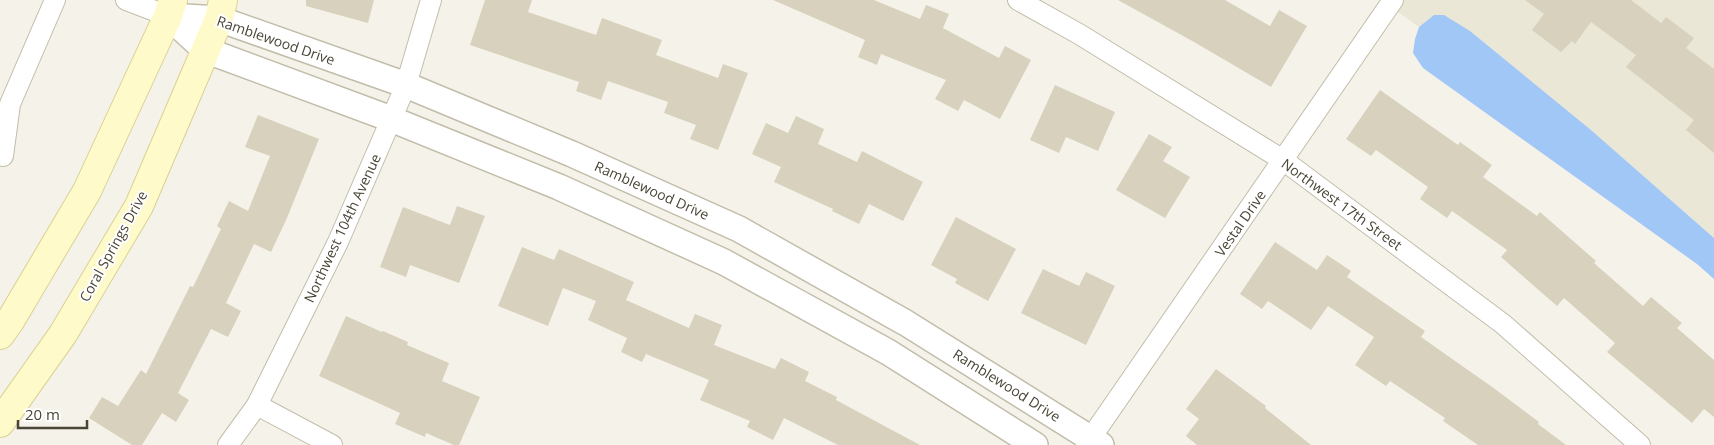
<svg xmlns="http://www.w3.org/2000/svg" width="1714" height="445" font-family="'Open Sans',sans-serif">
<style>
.residential{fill:#eae7d6}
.water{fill:#a1c7f6}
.building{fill:#d8d1bd}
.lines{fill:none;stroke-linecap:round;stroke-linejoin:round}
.minor-casing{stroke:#c2bdaa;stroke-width:22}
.tertiary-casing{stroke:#c2bdaa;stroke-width:28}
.secondary-casing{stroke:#d9d195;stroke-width:30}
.minor{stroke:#fff;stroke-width:20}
.tertiary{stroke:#fff;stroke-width:25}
.secondary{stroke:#fffac9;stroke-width:28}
.labels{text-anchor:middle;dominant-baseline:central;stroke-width:4;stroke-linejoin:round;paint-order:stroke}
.street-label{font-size:14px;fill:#4a4536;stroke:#fff}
</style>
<rect width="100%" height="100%" fill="#f5f3e9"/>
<path class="residential" d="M1381 0H1714V238L1591 130 1470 31 1434 15 1419 27Z"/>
<path class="water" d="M1434 15H1444L1470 31 1591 130 1714 238V279L1697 264 1423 68 1413 53 1415 39 1419 27Z"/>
<g class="building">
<path d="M306 0H374L368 23 306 6Z"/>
<path d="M485 0H532L528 12 596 35 602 18 662 40 656 55 718 78 723 64 748 73 718 150 690 139 696 125 664 113 668 102 608 81 601 100 576 91 579 82 470 45Z"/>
<path d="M773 0H874L920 19 926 5 949 14 943 28 999 58 1005 46 1031 60 1000 119 964 100 958 111 935 99 946 80 881 54 877 65 858 57 865 40Z"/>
<path d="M1118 0H1225L1270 26 1279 10 1307 26 1271 87 1194 42Z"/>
<path d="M1525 0H1631L1661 23 1666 17 1694 38 1686 48 1714 69V153L1686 130 1694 120 1626 67 1636 55 1591 22 1575 44 1572 41 1561 52 1532 30 1544 14Z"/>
<path d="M1055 85 1115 112 1098 151 1066 137 1059 153 1030 140Z"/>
<path d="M1380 90 1458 145 1460 142 1492 165 1483 177 1537 216 1540 212 1596 261 1594 263 1643 306 1651 297 1682 323 1677 328 1714 360V417L1704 409 1692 423 1607 352 1615 343 1564 298 1557 306 1501 257 1507 250 1452 211 1447 218 1420 199 1428 187 1376 150 1371 156 1346 139Z"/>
<path d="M258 115 319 139 287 218 271 252 254 244 226 303 241 311 228 337 211 329 178 393 189 400 176 422 162 413 142 445H132L89 418 102 397 118 406 141 370 146 374 190 286 193 287 221 229 217 226 229 201 248 211 270 156 245 147Z"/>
<path d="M796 116 824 129 818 144 857 162 862 151 923 182 903 221 869 204 859 224 832 211 833 209 774 182 781 167 752 154 766 123 788 133Z"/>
<path d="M1149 134 1172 147 1163 161 1190 177 1165 218 1116 190Z"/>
<path d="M457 206 485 216 459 283 410 265 406 277 380 267 403 207 450 225Z"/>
<path d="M956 217 1016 249 988 301 955 283 957 279 931 265Z"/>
<path d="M1275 242 1317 270 1327 255 1351 271 1347 277 1425 331 1421 337 1495 389 1539 422 1538 424 1566 445H1478L1443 421 1445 418 1390 381 1386 386 1355 365 1374 337 1328 306 1311 330 1268 301 1262 309 1240 294Z"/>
<path d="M522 247 554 260 559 249 634 282 626 300 689 328 695 314 722 325 714 345 775 369 781 358 809 372 805 381 837 397 836 400 920 445H838L784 418 773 440 747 427 750 421 700 400 709 380 646 354 642 362 621 352 627 338 588 320 596 301 563 288 548 326 498 306Z"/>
<path d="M1043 269 1079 286 1086 272 1115 286 1086 345 1021 313Z"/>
<path d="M346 316 382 332 383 331 408 342 407 345 449 363 442 381 480 397 459 445H454L426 433 425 437 395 424 400 413 319 376Z"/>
<path d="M1216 369 1266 406 1265 408 1311 445H1197L1186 436 1199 419 1186 409Z"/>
</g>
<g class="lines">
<defs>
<g id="minor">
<path d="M126 0 168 16"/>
<path d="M1018 0 1079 34 1283 160 1503 324 1640 445"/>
<path d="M3 156 10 104 55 0"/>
<path d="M257 405 332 445"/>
<path d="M228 445 257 405 338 242 406 85 431 0"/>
<path d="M1086 445 1393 0"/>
</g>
<g id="tertiary">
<path d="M168 16 219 19 406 85 572 154 739 229 906 323 1101 445"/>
<path d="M168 16 205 50 391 119 559 187 724 262 888 352 1035 445"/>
</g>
<g id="secondary">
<path d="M0 335 10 321 87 191 168 16 173 0"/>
<path d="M0 423 63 334 139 206 219 19 223 0"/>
</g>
</defs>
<use href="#minor" class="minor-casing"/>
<use href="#tertiary" class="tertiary-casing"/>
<use href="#secondary" class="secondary-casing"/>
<use href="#minor" class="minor"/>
<use href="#tertiary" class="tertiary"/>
<use href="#secondary" class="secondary"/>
</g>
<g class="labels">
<g class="street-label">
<text transform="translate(276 40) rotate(19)">Ramblewood Drive</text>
<text transform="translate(652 190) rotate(24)">Ramblewood Drive</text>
<text transform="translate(1342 204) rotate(36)">Northwest 17th Street</text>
<text transform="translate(1240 223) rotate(-55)">Vestal Drive</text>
<text transform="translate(342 228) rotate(-65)">Northwest 104th Avenue</text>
<text transform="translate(113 246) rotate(-61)">Coral Springs Drive</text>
<text transform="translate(1007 385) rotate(32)">Ramblewood Drive</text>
</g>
</g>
<path d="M18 420v8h69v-8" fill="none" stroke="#4a4536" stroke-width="2.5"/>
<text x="25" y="420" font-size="15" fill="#4a4536" stroke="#ffffff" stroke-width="4" paint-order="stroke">20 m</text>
</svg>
